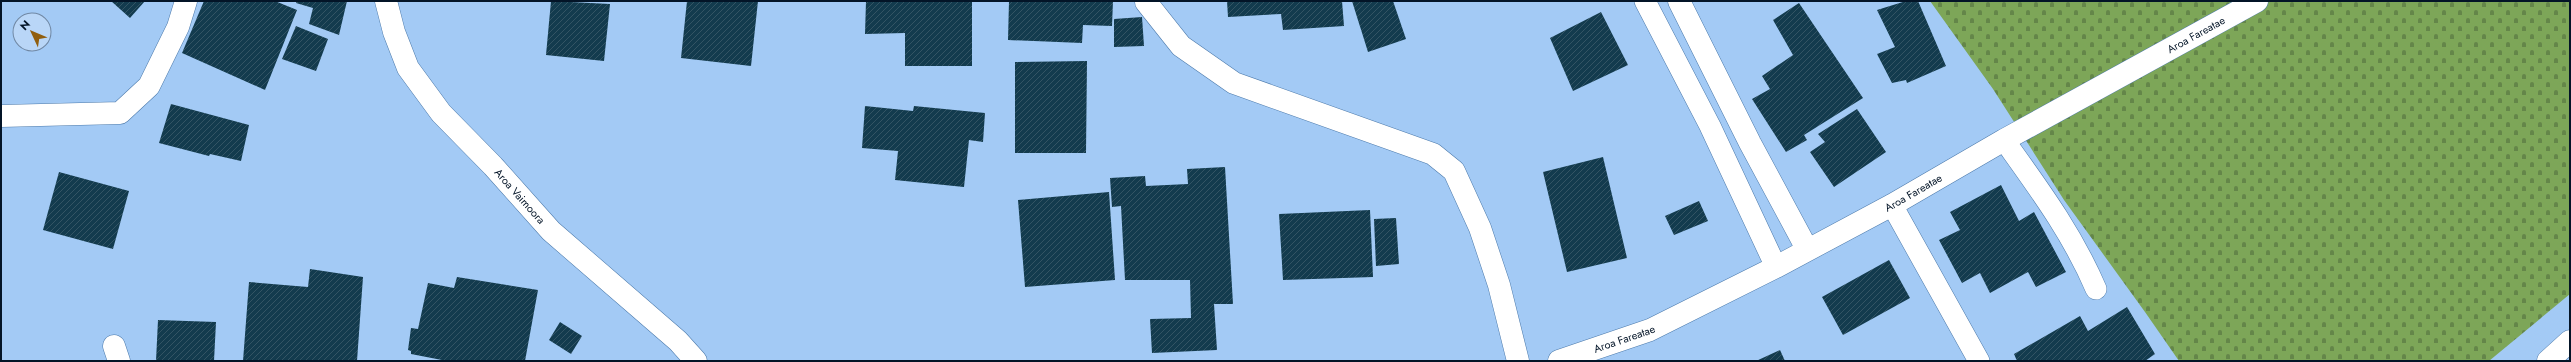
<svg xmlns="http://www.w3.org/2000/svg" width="2571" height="362" font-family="Jost,sans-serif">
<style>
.cemetery{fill:url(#cemetery-stones)}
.building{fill:url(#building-hatch)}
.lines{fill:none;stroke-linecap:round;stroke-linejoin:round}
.service-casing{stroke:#4c7aab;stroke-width:22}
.minor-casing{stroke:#4c7aab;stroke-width:23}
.service{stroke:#fff;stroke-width:21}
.minor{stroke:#fff;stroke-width:22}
.labels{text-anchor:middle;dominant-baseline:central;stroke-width:4;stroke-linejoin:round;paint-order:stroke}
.street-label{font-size:11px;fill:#031427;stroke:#b9d6f7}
</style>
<defs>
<pattern id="cemetery-stones" width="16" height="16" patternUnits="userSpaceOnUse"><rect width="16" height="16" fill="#7da658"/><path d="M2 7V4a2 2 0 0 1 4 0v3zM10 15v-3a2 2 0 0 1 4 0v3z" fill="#648649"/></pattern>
<pattern id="building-hatch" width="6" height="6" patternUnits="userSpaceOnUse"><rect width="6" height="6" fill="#133b4e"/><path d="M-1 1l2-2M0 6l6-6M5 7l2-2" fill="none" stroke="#335464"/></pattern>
</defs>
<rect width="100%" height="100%" fill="#a3caf5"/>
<path class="cemetery" d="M1930 1H2570V294L2489 361H2179L2145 312 2064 200 1993 89Z"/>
<g class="building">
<path d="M111 1H145L130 18Z"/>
<path d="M204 1H275L297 10 265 90 182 53Z"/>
<path d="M297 1H347L339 35 309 24 313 8 296 3Z"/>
<path d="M551 1 610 4 604 61 546 55Z"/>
<path d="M687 1H758L751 66 681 58Z"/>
<path d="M866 1H972V66H905V33L865 34Z"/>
<path d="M1009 1H1113L1112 26 1083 25 1082 43 1008 40Z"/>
<path d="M1227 1H1342L1344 26 1283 30 1281 14 1228 17Z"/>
<path d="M1352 1H1393L1406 39 1368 52Z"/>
<path d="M1906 1H1918L1946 66 1907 83 1906 80 1892 83 1877 54 1895 47 1877 10Z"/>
<path d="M1799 3 1863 98 1804 135 1807 140 1786 152 1752 99 1770 89 1762 76 1793 55 1773 20Z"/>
<path d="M1601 12 1628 65 1573 91 1550 38Z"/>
<path d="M1142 17 1144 46 1114 47V19Z"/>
<path d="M296 26 328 39 316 71 282 59Z"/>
<path d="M1087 61 1086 153H1015V62Z"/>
<path d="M171 104 249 125 241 161 210 154 209 156 159 143Z"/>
<path d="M865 106 913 111 914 106 985 113 983 142 969 140 964 187 895 180 898 151 862 148Z"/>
<path d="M1857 109 1886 152 1834 187 1810 152 1825 142 1818 134Z"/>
<path d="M1603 157 1627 258 1567 272 1543 172Z"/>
<path d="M1225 167 1233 304H1214L1217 350 1152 353 1150 319 1191 318 1190 280H1125L1121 206 1112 207 1110 178 1145 176 1146 186 1188 184 1187 169Z"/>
<path d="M59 172 129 191 113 249 43 230Z"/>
<path d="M2001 185 2019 221 2034 212 2066 272 2036 287 2028 272 1990 293 1980 273 1962 283 1939 240 1960 230 1950 212Z"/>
<path d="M1109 192 1115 280 1025 287 1018 200Z"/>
<path d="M1699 201 1708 221 1674 235 1665 216Z"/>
<path d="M1370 210 1373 277 1283 280 1279 214Z"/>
<path d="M1396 218 1399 264 1376 266 1374 219Z"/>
<path d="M1889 260 1910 298 1843 335 1822 297Z"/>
<path d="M310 269 363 277 357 361H243L249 282 308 287Z"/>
<path d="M457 277 538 290 525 361H447L411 354V351L408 350 411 328 418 329 428 283 454 288Z"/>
<path d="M2127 307 2155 354 2145 361H2017L2014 354 2080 316 2088 331Z"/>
<path d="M158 320 216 322 214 361H156Z"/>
<path d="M560 322 582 336 571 354 549 340Z"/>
<path d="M1780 350 1785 361H1756Z"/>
</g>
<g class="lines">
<defs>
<g id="service">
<path d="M1645 1 1710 126 1776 267"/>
<path d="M2004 140C2039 189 2072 233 2096 289"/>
<path d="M1892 205 1979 361"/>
</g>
<g id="minor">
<path id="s1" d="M386 1 394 32 408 68 441 113 493 166 551 231 678 341 696 361"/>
<path d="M1679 1 1750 143 1807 249"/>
<path d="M1146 2 1181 46 1234 83 1433 154 1454 171 1480 228 1499 285 1518 361"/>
<path d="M1 116 120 113 149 86 178 27 186 1"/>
<path d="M114 346 119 361"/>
<path id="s2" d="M1559 361 1650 330 1776 267 1892 205 2004 140 2257 1"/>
<path d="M2548 361 2570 341"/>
</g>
</defs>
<use href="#service" class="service-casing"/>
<use href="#minor" class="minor-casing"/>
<use href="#service" class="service"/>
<use href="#minor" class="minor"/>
</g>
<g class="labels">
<g class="street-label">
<text stroke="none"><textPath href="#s2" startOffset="717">Aroa Fareatae</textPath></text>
<text stroke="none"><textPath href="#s2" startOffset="393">Aroa Fareatae</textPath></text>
<text stroke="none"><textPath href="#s1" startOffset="241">Aroa Vaimoora</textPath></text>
<text stroke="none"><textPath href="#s2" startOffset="69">Aroa Fareatae</textPath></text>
</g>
</g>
<rect width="2571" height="362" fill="none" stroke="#031427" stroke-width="4"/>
<g transform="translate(32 32) rotate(314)"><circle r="19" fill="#b9d6f7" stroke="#7088a4"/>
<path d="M0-3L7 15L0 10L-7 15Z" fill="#915e0e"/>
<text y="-6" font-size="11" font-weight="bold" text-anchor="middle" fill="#031427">N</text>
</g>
</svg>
